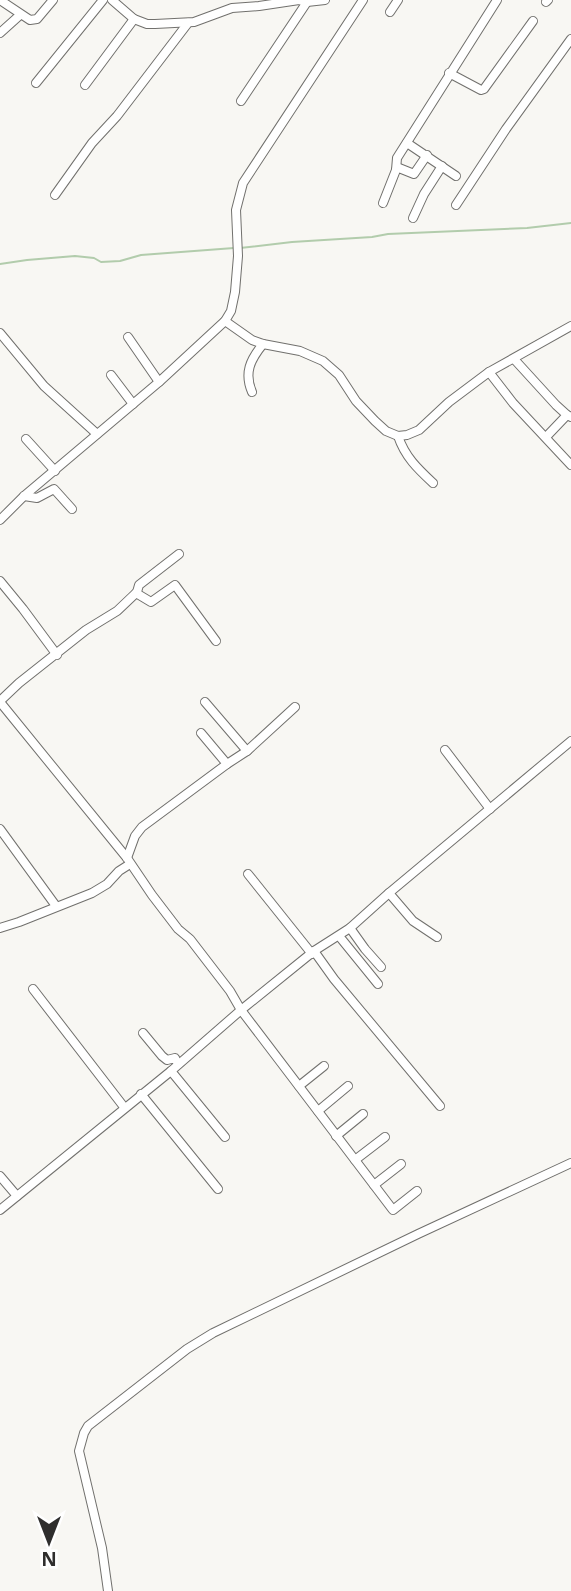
<svg xmlns="http://www.w3.org/2000/svg" width="571" height="1591" font-family="'Noto Sans',sans-serif">
<style>
.lines{fill:none;stroke-linecap:round;stroke-linejoin:round}
.stream{stroke:#b2ccac;stroke-width:2}
.minor-casing{stroke:#71706d;stroke-width:10}
.minor{stroke:#fff;stroke-width:8}
</style>
<rect width="100%" height="100%" fill="#f8f7f3"/>
<g class="lines">
<g class="stream">
<path d="M240 248 292 242 372 237 388 234 527 228 571 223"/>
<path d="M0 264 27 260 75 256 94 258 101 262 120 261 141 255 234 248"/>
</g>
<defs>
<g id="minor">
<path d="M0 0 30 20 37 19 53 0"/>
<path d="M112 0 134 19 147 24H155L194 22 232 8 259 6 299 0 307 2 325 0"/>
<path d="M546 2 548 0"/>
<path d="M390 12 398 0"/>
<path d="M0 33 20 15"/>
<path d="M449 73 481 90 484 89 533 21"/>
<path d="M36 83 103 0"/>
<path d="M85 85 134 19"/>
<path d="M241 101 307 2"/>
<path d="M407 143 456 176"/>
<path d="M396 170 397 158 497 0"/>
<path d="M55 195 92 143 117 116 188 23"/>
<path d="M383 203 396 170 399 168 414 174 427 155"/>
<path d="M456 205 506 129 571 39"/>
<path d="M413 218 424 194 442 166"/>
<path d="M225 321 252 340 263 344 300 351 323 361 339 375 356 401 375 421 386 431 398 436 407 435 419 430 449 402 489 372 571 326"/>
<path d="M0 333 44 386 97 434"/>
<path d="M128 337 159 382"/>
<path d="M514 359 556 405 567 415"/>
<path d="M489 372 513 403 571 465"/>
<path d="M111 375 133 404"/>
<path d="M252 392C244 373 250 360 263 344"/>
<path d="M398 436C405 457 418 469 433 483"/>
<path d="M546 437 567 415 571 417"/>
<path d="M26 439 55 471"/>
<path d="M24 496 37 498 54 489 72 509"/>
<path d="M0 520 24 496 159 382 225 321 231 311 235 292 238 256 236 210 243 183 363 0"/>
<path d="M0 581 23 609 57 655"/>
<path d="M136 593 151 602 175 585 216 641"/>
<path d="M0 701 19 683 86 630 117 611 137 592 139 585 179 554"/>
<path d="M0 702 127 858 152 895 178 929 190 939 230 991 241 1010 393 1210 417 1191"/>
<path d="M205 702 247 751"/>
<path d="M201 733 227 764"/>
<path d="M445 750 490 809"/>
<path d="M0 829 56 906"/>
<path d="M127 858 135 836 142 827 227 764 247 751 295 707"/>
<path d="M248 874 312 954"/>
<path d="M389 893 413 921 437 937"/>
<path d="M0 928 19 922 92 893 107 884 119 871 130 864"/>
<path d="M350 928 365 949 381 967"/>
<path d="M339 936 378 984"/>
<path d="M314 951 334 979 440 1106"/>
<path d="M33 989 124 1107"/>
<path d="M143 1033 162 1056 167 1060 175 1058 178 1064"/>
<path d="M171 1071 225 1137"/>
<path d="M299 1086 324 1066"/>
<path d="M141 1094 218 1189"/>
<path d="M318 1111 348 1086"/>
<path d="M336 1136 363 1114"/>
<path d="M355 1160 385 1137"/>
<path d="M0 1176 17 1196"/>
<path d="M374 1185 401 1164"/>
<path d="M0 1210 171 1071 241 1010 314 951 350 928 389 893 571 741"/>
<path d="M108 1591 102 1548 79 1451 84 1433 88 1426 187 1349 213 1333 418 1234 571 1163"/>
</g>
</defs>
<use href="#minor" class="minor-casing"/>
<use href="#minor" class="minor"/>
</g>
<g transform="translate(49 1542) rotate(180)" stroke="#ffffff" stroke-width="5" paint-order="stroke">
<path d="M0-5L12 26L0 18L-12 26Z" fill="#2f2e2d"/>
<text y="-10" font-size="19" font-weight="bold" text-anchor="middle" fill="#2f2e2d">N</text>
</g>
</svg>
